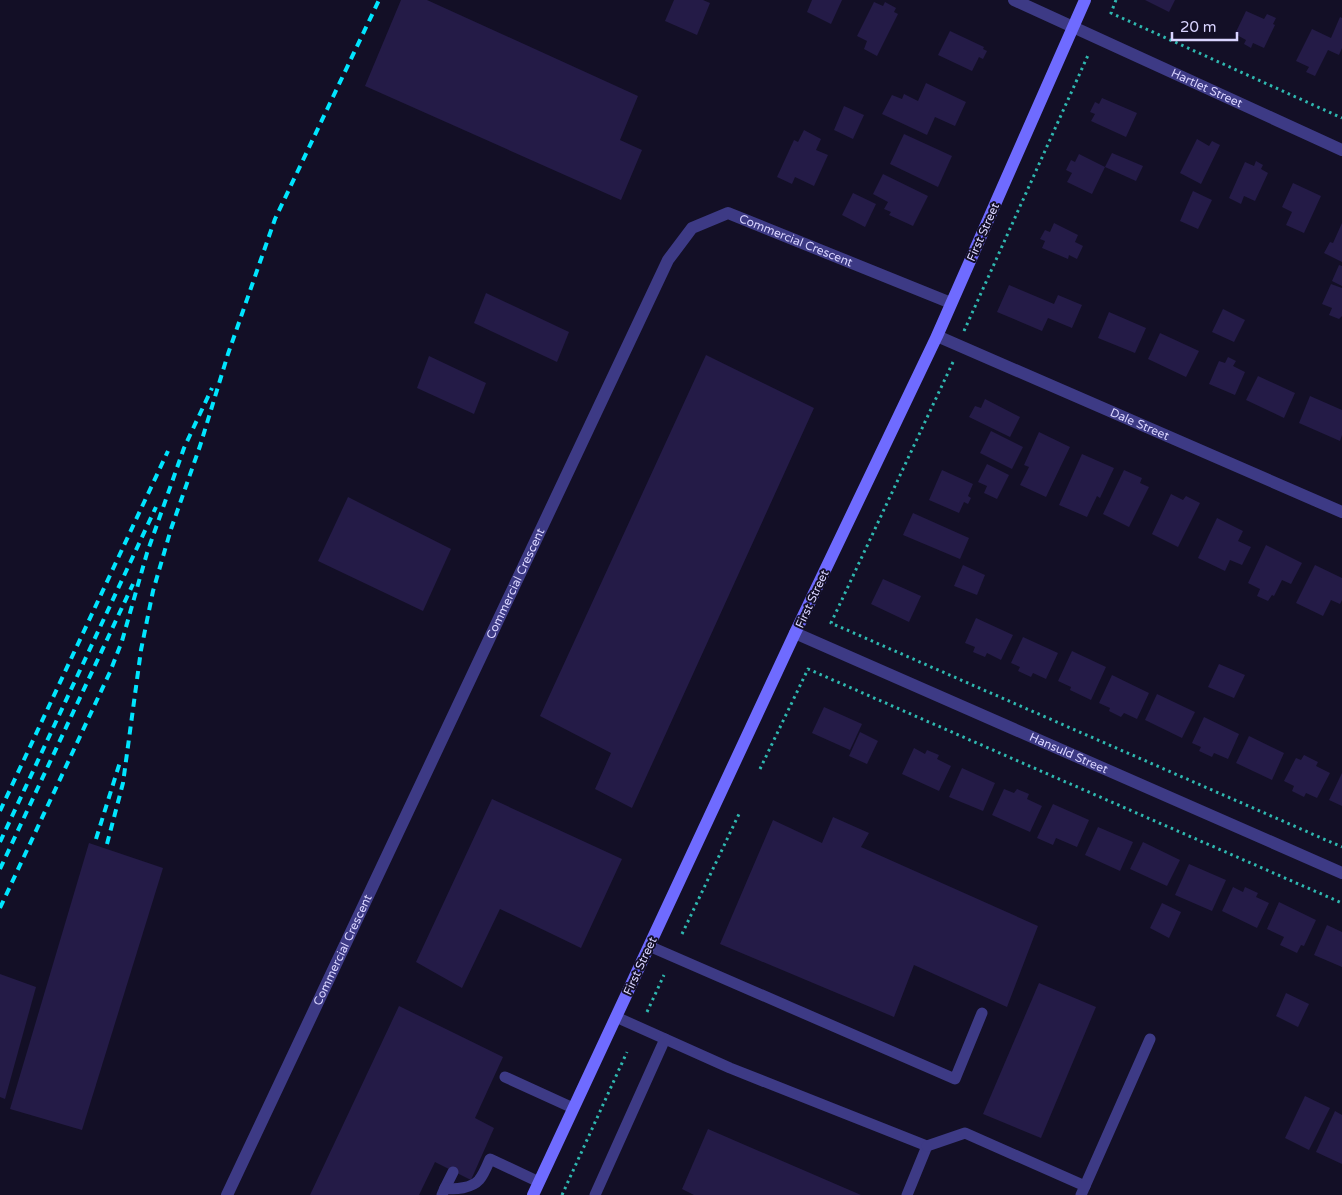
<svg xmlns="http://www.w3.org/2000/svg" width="1342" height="1195" font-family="'Varela Round',sans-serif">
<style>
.building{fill:#241b47}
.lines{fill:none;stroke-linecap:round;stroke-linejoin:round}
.path{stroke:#2fb8b0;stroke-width:3;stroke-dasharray:2.5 4;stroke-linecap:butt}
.lane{stroke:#3d3a85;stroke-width:11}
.street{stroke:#3d3a85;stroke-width:12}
.secondary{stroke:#6f6bff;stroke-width:12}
.rail{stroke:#00e5ff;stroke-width:4;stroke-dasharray:8 6;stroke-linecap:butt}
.labels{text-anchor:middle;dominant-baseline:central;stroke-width:4;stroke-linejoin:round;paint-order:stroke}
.street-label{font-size:12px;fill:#d9d4ff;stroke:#130f26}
</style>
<rect width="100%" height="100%" fill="#130f26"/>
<g class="building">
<path d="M401 0H427L638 96 620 140 642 150 621 200 365 86Z"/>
<path d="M674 0H703L710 3 697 35 665 21Z"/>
<path d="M812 0H842L831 24 807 12Z"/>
<path d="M1145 0H1175L1169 12Z"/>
<path d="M874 2 883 6 885 2 896 8 894 12 898 14 877 56 864 49 867 41 857 36Z"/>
<path d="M1246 11 1264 19 1267 14 1276 18 1273 24 1275 25 1264 48 1253 43 1251 48 1244 44 1246 40 1235 34Z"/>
<path d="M1340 17 1342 18V48L1339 55 1328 50 1315 76 1306 72 1309 67 1296 61 1312 29 1331 38Z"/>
<path d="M950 31 984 47 983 49 987 51 983 59 979 57 972 71 938 55Z"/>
<path d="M926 83 966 102 955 126 935 117 927 135 882 114 892 95 902 99 904 94 918 101Z"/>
<path d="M1102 98 1137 113 1126 137 1091 121 1095 114 1090 112 1095 102 1099 104Z"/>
<path d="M844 106 864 115 853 139 834 130Z"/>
<path d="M804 130 821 139 816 150 828 155 814 186 795 177 792 184 777 177 794 140 798 142Z"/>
<path d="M904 134 952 156 938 187 890 164Z"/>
<path d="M1197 139 1209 146 1212 141 1220 145 1201 184 1180 173Z"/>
<path d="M1112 153 1143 166 1136 181 1105 167Z"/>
<path d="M1079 154 1105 167 1092 194 1067 182 1072 173 1066 170 1071 160 1075 162Z"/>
<path d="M1256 161 1263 165 1261 169 1268 173 1255 201 1244 196 1241 204 1229 198 1245 162 1254 166Z"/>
<path d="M883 174 928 196 913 226 889 215 891 212 884 209 888 202 873 194Z"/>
<path d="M1293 183 1321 196 1304 233 1286 225 1292 212 1282 207Z"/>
<path d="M1193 191 1212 200 1198 229 1180 221Z"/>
<path d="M853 193 876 204 865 227 842 215Z"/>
<path d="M1054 223 1078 235 1075 242 1083 246 1077 259 1069 255 1068 259 1042 248 1045 241 1040 239 1045 230 1050 232Z"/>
<path d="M1342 223V262L1324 253 1330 242 1333 243Z"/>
<path d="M1339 265 1342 266V286L1332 281Z"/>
<path d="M1331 284 1342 288V316L1339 319 1329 315 1332 308 1322 304Z"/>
<path d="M1009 285 1054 304 1058 295 1082 305 1072 328 1048 318 1042 331 997 312Z"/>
<path d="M486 293 569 332 557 362 474 323Z"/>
<path d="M1223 309 1245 320 1234 342 1212 332Z"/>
<path d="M1109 312 1146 328 1135 353 1098 338Z"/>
<path d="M1160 333 1199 351 1186 377 1148 359Z"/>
<path d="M706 355 814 408 632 808 595 789 611 753 540 716Z"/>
<path d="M429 356 486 383 474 414 417 388Z"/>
<path d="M1228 357 1236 361 1233 366 1245 372 1235 395 1209 384 1219 361 1225 363Z"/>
<path d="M1258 376 1295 393 1284 418 1246 400Z"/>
<path d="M1310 396 1342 410V435L1340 441 1299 423Z"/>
<path d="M985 399 1020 417 1010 437 969 417 975 406 981 408Z"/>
<path d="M991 431 1023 447 1012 469 980 453Z"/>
<path d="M1039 432 1070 447 1046 497 1020 485 1029 467 1024 465Z"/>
<path d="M1082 454 1114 468 1100 498 1097 496 1087 517 1059 505Z"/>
<path d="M987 464 1009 475 997 499 984 493 987 486 978 482Z"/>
<path d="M942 470 973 484 968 496 971 498 968 504 964 502 959 513 929 500Z"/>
<path d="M1124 470 1142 478 1140 483 1149 487 1129 527 1103 514Z"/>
<path d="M1171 494 1183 500 1186 496 1200 503 1178 547 1152 534Z"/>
<path d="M348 497 451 549 423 611 318 561Z"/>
<path d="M913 513 969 538 960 559 903 535Z"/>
<path d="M1217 518 1243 531 1238 541 1251 547 1242 565 1230 560 1225 571 1198 558Z"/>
<path d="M1266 545 1302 563 1291 584 1282 580 1274 596 1272 595 1268 601 1257 596 1260 589 1248 583Z"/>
<path d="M963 565 985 575 977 595 954 586Z"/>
<path d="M1315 565 1342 578V600L1340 604 1331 600 1323 616 1296 603Z"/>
<path d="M883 579 921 596 909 622 871 604Z"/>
<path d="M976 618 1013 635 1001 660 987 653 985 657 973 652 975 647 965 643Z"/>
<path d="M1023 637 1058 653 1046 679 1033 673 1031 677 1018 671 1020 667 1011 663Z"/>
<path d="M1072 651 1106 667 1091 700 1070 690 1071 687 1058 681Z"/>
<path d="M1219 664 1245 675 1234 698 1208 687Z"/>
<path d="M1112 675 1149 693 1137 719 1124 713 1121 717 1109 711 1110 708 1099 703Z"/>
<path d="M1157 694 1195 712 1182 738 1145 720Z"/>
<path d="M824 707 862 724 850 750 812 733Z"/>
<path d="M1204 717 1239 734 1228 759 1214 753 1212 757 1199 751 1201 747 1192 743Z"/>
<path d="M860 732 878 741 867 764 849 756Z"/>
<path d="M1249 736 1284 753 1272 780 1236 763Z"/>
<path d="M914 748 925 754 927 750 939 755 937 759 951 766 939 791 902 774Z"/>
<path d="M1304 755 1318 762 1316 766 1330 773 1317 798 1306 793 1304 797 1292 791 1294 786 1284 781 1296 758 1301 760Z"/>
<path d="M962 768 995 783 983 811 949 797Z"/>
<path d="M1342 773V806L1329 800Z"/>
<path d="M1004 789 1014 793 1017 789 1029 794 1027 799 1042 806 1030 832 992 815Z"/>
<path d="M492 799 622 859 581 948 500 909 462 988 416 962Z"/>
<path d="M1053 804 1089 820 1077 847 1056 838 1053 845 1037 838Z"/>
<path d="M833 817 869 833 861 847 1038 926 1007 1007 914 965 894 1017 720 944 773 820 822 843Z"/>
<path d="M1098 827 1133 842 1120 871 1085 855Z"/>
<path d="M1143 842 1180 860 1167 886 1130 869Z"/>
<path d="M89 843 163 868 82 1130 10 1109Z"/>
<path d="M1189 864 1226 880 1212 911 1175 895Z"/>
<path d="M1233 887 1243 892 1245 887 1258 893 1256 897 1269 903 1257 928 1222 911Z"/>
<path d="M1279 902 1316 920 1304 946 1301 945 1297 953 1280 945 1284 937 1267 929Z"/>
<path d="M1162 903 1181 912 1169 938 1150 928Z"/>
<path d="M1327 925 1342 932V967L1314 955Z"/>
<path d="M0 974 36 987 5 1099 0 1097Z"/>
<path d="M1039 983 1096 1007 1041 1138 983 1114Z"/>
<path d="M1286 993 1309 1004 1298 1027 1276 1016Z"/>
<path d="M399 1006 503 1057 475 1118 494 1128 471 1180 435 1162 419 1195H310Z"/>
<path d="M1305 1096 1330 1108 1309 1150 1285 1138Z"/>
<path d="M1335 1111 1342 1115V1164L1316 1152Z"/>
<path d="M708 1129 861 1195H694L682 1189Z"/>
</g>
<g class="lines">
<g class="path">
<path d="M1116 0 1111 13 1342 118"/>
<path d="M964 331 1089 53"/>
<path d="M953 362 831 623 1342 847"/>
<path d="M760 769 808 669 1342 903"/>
<path d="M682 934 739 814"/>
<path d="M647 1012 664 975"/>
<path d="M562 1195 627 1052"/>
</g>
<g class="lane">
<path d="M649 946 955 1079 982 1013"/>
<path d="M616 1017 730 1068 927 1146 907 1195"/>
<path d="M505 1077 573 1108"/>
<path d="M927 1146 965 1133 1085 1186"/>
<path d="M445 1188 453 1172"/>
<path d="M442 1195 445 1188C455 1190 472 1188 479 1180 484 1174 487 1166 490 1159L539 1182"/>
<path d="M595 1195 665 1039"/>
<path d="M1081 1195 1150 1039"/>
</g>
<g class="street">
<path id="s1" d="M1014 0 1342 150"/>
<path id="s2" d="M937 336 1342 512"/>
<path id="s3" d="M795 633 1342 873"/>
<path id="s4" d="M227 1195 668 260 692 228 728 213 951 303"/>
</g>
<path class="secondary" d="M533 1195 795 633 937 336 1085 0"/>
<g class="rail">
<path d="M0 811 168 451"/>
<path d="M96 839 120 762"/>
<path d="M0 842 156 507"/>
<path d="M107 844 123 783 141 650 153 591 171 529 200 446 228 354 275 219 379 0"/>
<path d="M0 869 133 584"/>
<path d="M0 908 110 672 122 641 147 553 184 448 212 388"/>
</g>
</g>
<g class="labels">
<g class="street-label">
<text stroke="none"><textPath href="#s1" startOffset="212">Hartlet Street</textPath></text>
<text transform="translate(983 232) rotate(-66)">First Street</text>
<text stroke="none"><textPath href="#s4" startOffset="1186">Commercial Crescent</textPath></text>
<text stroke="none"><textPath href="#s2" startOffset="221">Dale Street</textPath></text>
<text stroke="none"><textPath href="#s4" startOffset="676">Commercial Crescent</textPath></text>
<text transform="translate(812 599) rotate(-65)">First Street</text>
<text stroke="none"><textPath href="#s3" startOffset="299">Hansuld Street</textPath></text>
<text stroke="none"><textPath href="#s4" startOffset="271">Commercial Crescent</textPath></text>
<text transform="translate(640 966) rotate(-65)">First Street</text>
</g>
</g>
<path d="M1172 32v8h65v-8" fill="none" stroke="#d9d4ff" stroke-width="2.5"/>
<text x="1180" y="32" font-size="15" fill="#d9d4ff" stroke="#130f26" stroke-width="4" paint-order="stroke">20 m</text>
</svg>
